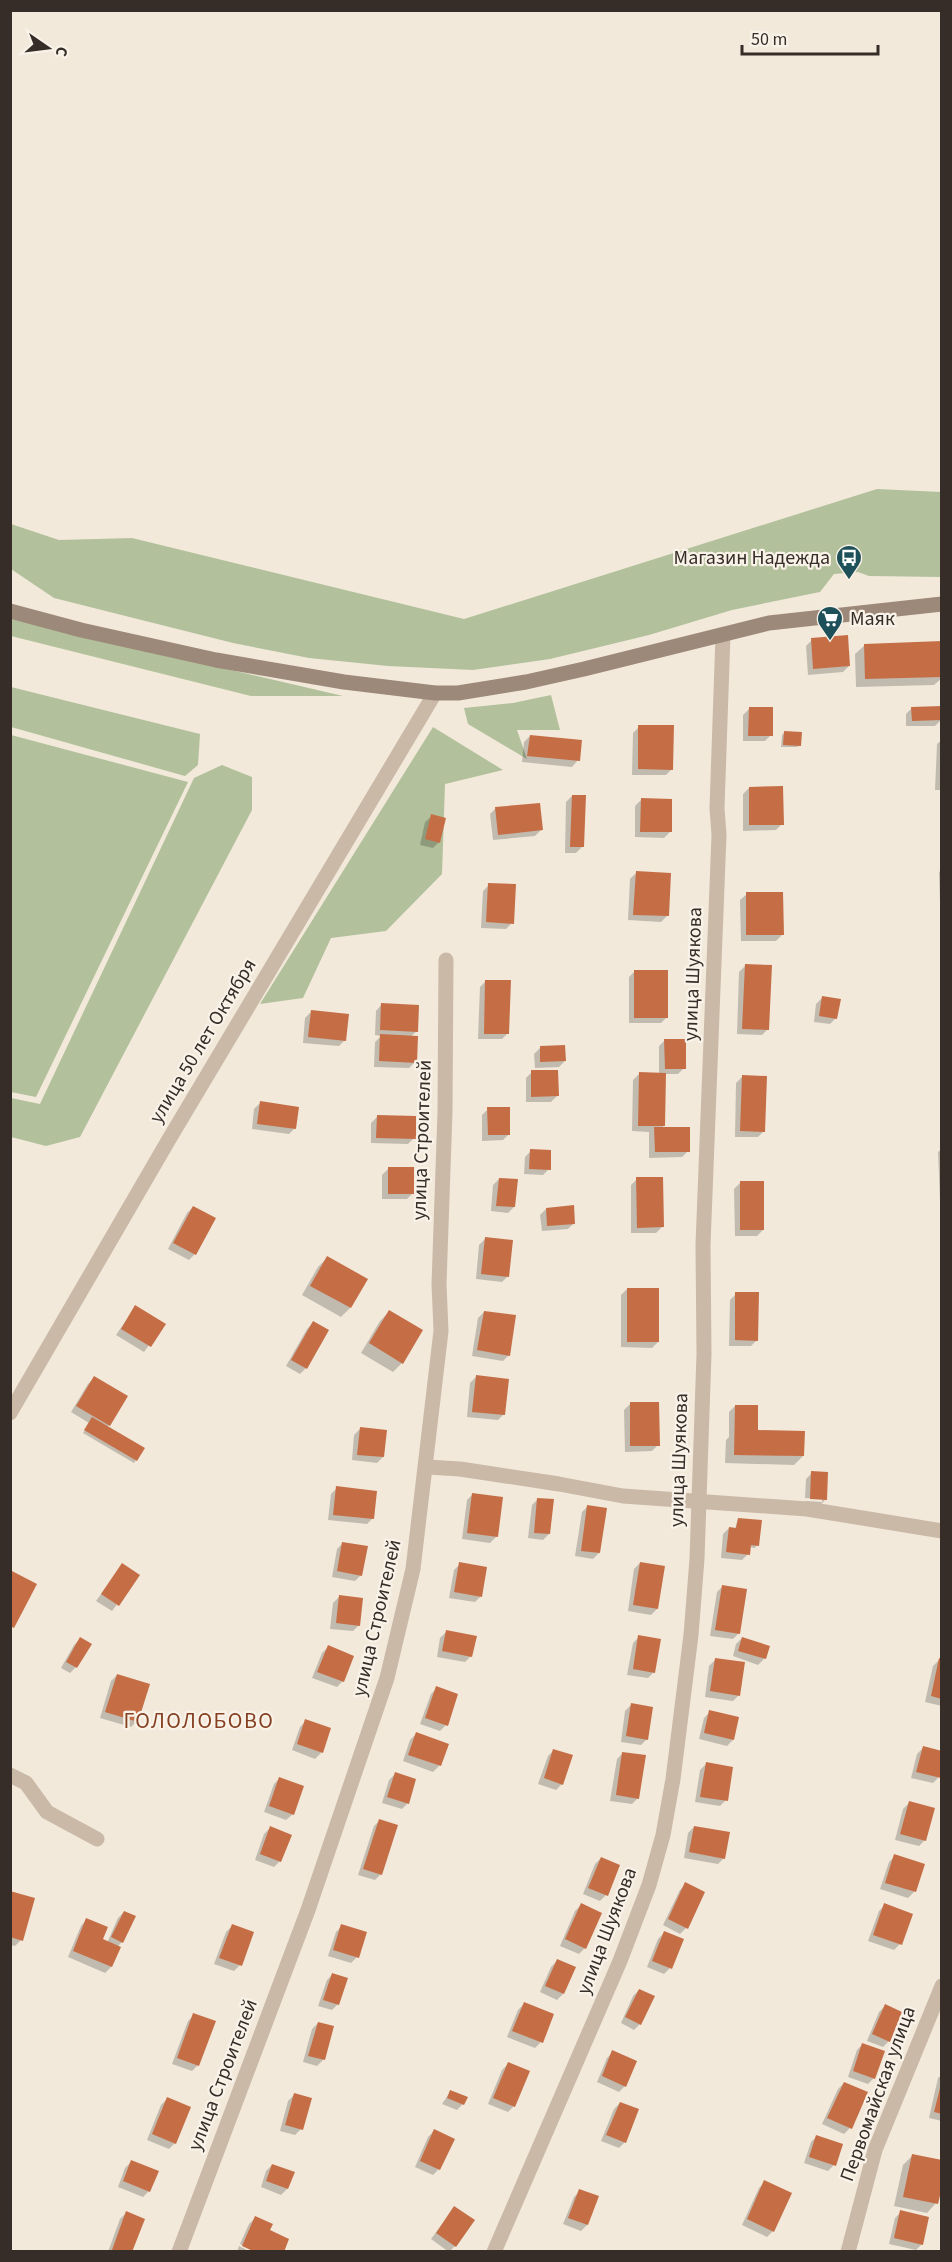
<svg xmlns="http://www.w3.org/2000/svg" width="952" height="2262" font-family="'Source Sans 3',sans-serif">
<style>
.green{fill:#b2c19b}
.shadow{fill:#0003}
.building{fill:#c56e46}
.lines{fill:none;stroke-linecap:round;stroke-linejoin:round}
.street{stroke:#cab9a7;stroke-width:15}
.secondary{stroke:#9d8979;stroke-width:15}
.labels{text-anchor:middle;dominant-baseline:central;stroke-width:4.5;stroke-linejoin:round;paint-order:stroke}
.poi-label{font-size:20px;fill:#362d28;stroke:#f9f2e8;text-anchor:end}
.street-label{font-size:20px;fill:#362d28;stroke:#f9f2e8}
.quarter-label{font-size:22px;letter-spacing:1.5px;fill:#854021;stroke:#f9f2e8}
</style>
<rect width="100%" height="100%" fill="#f2e9db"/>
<g class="green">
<path d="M877 489 941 492V577L869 576 858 572 834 574 820 592 732 610 649 635 550 659 473 670 388 666 309 658 233 643 54 598 11 569V524L59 540 132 538 464 619Z"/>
<path d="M11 619 343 696H251L11 636Z"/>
<path d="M11 687 200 734 198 765 185 776 11 727Z"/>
<path d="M551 695 560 730H517L527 759 468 724 464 708 513 703Z"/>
<path d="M433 727 503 770 445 784 442 874 386 931 331 938 303 998 260 1004Z"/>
<path d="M11 735 188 782 36 1097 11 1092Z"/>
<path d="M222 765 252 777V810L80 1137 46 1146 11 1137V1098L40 1104 194 778Z"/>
</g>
<g class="shadow">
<path d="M812 640 849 666 843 672 808 675 806 646Z"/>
<path d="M942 643V678L934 685 856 687 855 654 865 645Z"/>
<path d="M912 708 941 720 935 726H906V714Z"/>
<path d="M749 709 771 735 765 741H743V715Z"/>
<path d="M639 727 672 769 666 775H632L633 733Z"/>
<path d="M784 733 800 745 797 747H781L782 735Z"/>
<path d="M530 736 578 760 572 767 522 762 524 742Z"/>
<path d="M942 740V790H935L937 744Z"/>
<path d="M749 788 782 824 776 830 743 831V794Z"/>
<path d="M572 796 582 847 576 853H565L566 802Z"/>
<path d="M641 800 670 832 664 838 635 837V806Z"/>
<path d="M496 808 541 830 535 836 493 840 490 814Z"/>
<path d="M432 816 439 842 433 848 420 845 425 822Z"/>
<path d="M942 870V902H940L939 872Z"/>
<path d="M636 873 667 916 661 922 628 920 630 879Z"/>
<path d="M489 885 512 923 506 929 481 928 483 891Z"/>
<path d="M747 894 782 935 776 941H741L740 900Z"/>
<path d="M745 966 768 1029 762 1035 737 1034 739 972Z"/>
<path d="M635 971 667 1017 661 1023H629V977Z"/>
<path d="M486 981 508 1033 502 1039H478L480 987Z"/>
<path d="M822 998 836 1018 830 1024 814 1022 816 1004Z"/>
<path d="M382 1004 417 1031 410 1037 415 1062 409 1068 374 1067 375 1042 381 1036 375 1035 376 1011Z"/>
<path d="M311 1012 345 1040 339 1046 303 1043 305 1018Z"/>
<path d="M665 1040 684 1068 678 1074H664L663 1129 688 1151 682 1157 649 1158V1132L632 1131 633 1080 639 1074H659V1046Z"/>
<path d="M540 1048 565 1061 559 1067 535 1068 534 1054Z"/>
<path d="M532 1072 557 1096 551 1102H526V1078Z"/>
<path d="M742 1077 764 1131 758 1137H735L736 1083Z"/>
<path d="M260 1103 295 1128 289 1134 252 1129 254 1109Z"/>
<path d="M488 1109 509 1134 503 1140 482 1141V1115Z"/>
<path d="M377 1117 414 1138 408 1144 371 1143V1123Z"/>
<path d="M942 1149V1200H940L938 1152Z"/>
<path d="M531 1151 549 1169 543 1175 524 1174 525 1157Z"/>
<path d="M388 1169 413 1193 407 1199H382V1175Z"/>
<path d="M499 1179 514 1207 508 1213 491 1211 493 1185Z"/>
<path d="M637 1179 662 1227 656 1233H631V1185Z"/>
<path d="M740 1183 763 1230 757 1236H735L734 1189Z"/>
<path d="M193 1207 195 1254 189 1260 168 1249 187 1213Z"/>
<path d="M546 1209 574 1223 568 1229 542 1231 540 1215Z"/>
<path d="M485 1239 508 1276 502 1282 476 1279 479 1245Z"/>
<path d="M327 1258 366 1279 350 1308 341 1317 302 1295 318 1267Z"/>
<path d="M627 1289 658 1342 652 1348 621 1347V1295Z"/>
<path d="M736 1294 757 1340 751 1346H729L730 1300Z"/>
<path d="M135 1307 164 1324 144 1352 116 1335Z"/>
<path d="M389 1312 402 1363 393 1372 361 1353 380 1321Z"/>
<path d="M484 1312 509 1355 503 1361 472 1356 478 1318Z"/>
<path d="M313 1323 306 1368 300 1374 286 1366 307 1329Z"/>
<path d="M476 1377 504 1414 498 1420 467 1417 470 1383Z"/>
<path d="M94 1378 109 1425 107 1428 136 1460 134 1463 83 1433 89 1423 71 1412 88 1384Z"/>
<path d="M630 1404 658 1445 652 1451 625 1452 624 1410Z"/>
<path d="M735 1406 757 1432 803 1456 794 1465 725 1463 726 1440 729 1437V1412Z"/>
<path d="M360 1429 383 1457 377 1463 352 1460 354 1435Z"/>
<path d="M812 1473 825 1500 819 1506 804 1505 805 1501 822 1502V1499L805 1498 806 1479Z"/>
<path d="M337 1488 373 1518 367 1524 328 1520 331 1494Z"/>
<path d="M473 1494 502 1498 496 1537 490 1543 462 1539 467 1500Z"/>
<path d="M538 1499 549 1534 543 1540 528 1538 532 1505Z"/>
<path d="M588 1506 599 1553 593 1559 575 1556 582 1512Z"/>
<path d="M738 1519 757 1545 755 1548 749 1547 748 1554 742 1560 721 1558 723 1534 729 1528 735 1529Z"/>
<path d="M343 1543 361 1575 355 1581 332 1577 337 1549Z"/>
<path d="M640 1563 657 1609 651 1615 628 1611 634 1569Z"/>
<path d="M460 1564 481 1596 475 1602 449 1598 454 1570Z"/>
<path d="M122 1565 138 1576 112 1611 96 1601Z"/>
<path d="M723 1586 739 1633 733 1639 710 1636 717 1592Z"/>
<path d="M339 1597 359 1625 353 1631 330 1629 333 1603Z"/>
<path d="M446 1632 471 1656 465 1662 437 1657 440 1638Z"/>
<path d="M639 1637 654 1672 648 1678 627 1675 633 1643Z"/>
<path d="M742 1638 768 1646 764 1659 758 1665 733 1656 736 1644Z"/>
<path d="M80 1639 76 1667 70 1673 61 1668 74 1645Z"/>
<path d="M328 1647 343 1681 337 1687 312 1678 322 1653Z"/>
<path d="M715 1660 739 1695 733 1701 705 1697 709 1666Z"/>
<path d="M939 1660 942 1661V1706L925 1702 933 1666Z"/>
<path d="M117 1675 137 1721 131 1727 100 1718 111 1681Z"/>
<path d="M437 1688 446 1725 440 1731 420 1724 431 1694Z"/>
<path d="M631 1705 647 1739 641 1745 621 1742 625 1711Z"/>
<path d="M710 1712 733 1740 727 1746 699 1739 704 1718Z"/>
<path d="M306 1721 329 1729 321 1753 315 1759 292 1750 300 1727Z"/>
<path d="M416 1734 447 1744 439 1766 433 1772 403 1761 410 1740Z"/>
<path d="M923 1748 942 1753 939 1777 933 1783 911 1778 917 1754Z"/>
<path d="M554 1750 562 1784 556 1790 538 1784 548 1756Z"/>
<path d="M623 1753 638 1798 632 1804 610 1801 617 1759Z"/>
<path d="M706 1764 726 1800 720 1806 695 1802 700 1770Z"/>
<path d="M395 1774 408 1803 402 1809 382 1803 389 1780Z"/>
<path d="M280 1778 303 1787 292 1815 286 1820 264 1812 274 1784Z"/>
<path d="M909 1803 925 1840 919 1846 895 1840 903 1809Z"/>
<path d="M380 1820 381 1874 375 1880 358 1875 374 1826Z"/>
<path d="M694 1827 724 1858 718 1864 684 1858 688 1833Z"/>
<path d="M270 1828 280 1861 274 1867 255 1860 264 1834Z"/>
<path d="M895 1856 923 1865 914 1892 908 1898 880 1889 889 1862Z"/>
<path d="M601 1858 606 1895 600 1901 583 1894 595 1864Z"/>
<path d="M686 1884V1928L680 1934 663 1925 680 1890Z"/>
<path d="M10 1892 21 1940 15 1946 10 1945Z"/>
<path d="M581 1905 585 1948 579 1954 560 1946 575 1911Z"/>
<path d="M885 1905 900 1944 894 1950 868 1941 879 1911Z"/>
<path d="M124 1912 122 1942 117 1947 119 1948 111 1967 105 1973 68 1957 81 1926 86 1920 101 1940 107 1943 118 1918Z"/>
<path d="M232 1926 240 1965 234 1971 214 1964 226 1932Z"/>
<path d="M342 1926 357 1957 351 1963 328 1956 336 1932Z"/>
<path d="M664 1933 670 1968 664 1974 647 1967 658 1939Z"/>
<path d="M557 1961 563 1994 557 2000 540 1992 551 1967Z"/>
<path d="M333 1974 338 2004 332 2010 318 2006 327 1980Z"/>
<path d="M639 1990 640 2024 634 2030 621 2023 633 1996Z"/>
<path d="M524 2004 541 2042 535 2048 507 2037 518 2010Z"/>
<path d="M885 2006 889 2041 883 2047 867 2041 879 2012Z"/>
<path d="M194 2015 198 2065 192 2071 172 2064 188 2021Z"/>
<path d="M318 2023 332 2027 323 2060 317 2066 303 2062 312 2029Z"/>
<path d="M863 2044 874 2078 868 2084 848 2077 857 2050Z"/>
<path d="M613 2052 625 2086 619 2092 597 2082 607 2058Z"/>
<path d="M508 2064 514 2106 508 2112 488 2104 502 2070Z"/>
<path d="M942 2075V2121L929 2118 938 2078Z"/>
<path d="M844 2083 850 2128 844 2134 822 2124 838 2089Z"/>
<path d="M450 2092 463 2104 457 2110 442 2104Z"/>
<path d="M294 2095 301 2129 295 2135 280 2131 288 2101Z"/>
<path d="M167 2099 175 2143 169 2149 147 2140 161 2105Z"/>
<path d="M620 2103 625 2142 619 2148 601 2141 614 2109Z"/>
<path d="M434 2131 439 2169 433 2175 415 2167 428 2137Z"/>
<path d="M817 2136 834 2165 828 2171 804 2163 811 2142Z"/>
<path d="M912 2156 936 2203 927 2213 894 2206 903 2165Z"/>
<path d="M131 2162 149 2191 143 2197 118 2187 125 2168Z"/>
<path d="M272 2165 287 2189 281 2195 261 2187 266 2171Z"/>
<path d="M765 2182 773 2231 767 2237 742 2225 759 2188Z"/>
<path d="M580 2191 597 2197 587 2225 581 2231 563 2224 574 2197Z"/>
<path d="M454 2208 455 2246 449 2252 431 2239Z"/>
<path d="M901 2212 922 2244 916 2250 889 2244 895 2218Z"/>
<path d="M126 2213 131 2252H108L120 2219Z"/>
<path d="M255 2218 258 2252 240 2244 249 2224Z"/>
<path d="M239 2246 251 2252H237Z"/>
</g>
<g class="building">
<path d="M848 635 850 666 813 669 811 638Z"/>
<path d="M942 641V677L865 679 864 644Z"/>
<path d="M942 706V720L912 721 911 707Z"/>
<path d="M749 707H773V736H748Z"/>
<path d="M638 725H674L673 770 638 769Z"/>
<path d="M784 731 802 732 801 746 783 745Z"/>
<path d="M530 735 582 740 580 761 527 756Z"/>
<path d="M783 786 784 825H749V787Z"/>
<path d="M572 795H586L584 847H570Z"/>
<path d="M641 798 672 799V832H640Z"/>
<path d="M540 803 543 830 498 835 495 807Z"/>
<path d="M431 814 446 818 440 843 425 839Z"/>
<path d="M636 871 671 873 669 916 633 915Z"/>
<path d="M488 883 516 884 514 924 486 922Z"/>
<path d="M746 892H783L784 935H746Z"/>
<path d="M745 964 772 965 769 1030 742 1029Z"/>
<rect x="634" y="970" width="34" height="48"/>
<path d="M485 980H511L509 1034H484Z"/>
<path d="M822 996 841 999 837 1019 819 1016Z"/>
<path d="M381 1003 419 1005 418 1032 380 1030Z"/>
<path d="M311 1010 349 1014 346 1041 308 1037Z"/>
<path d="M380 1034 418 1036 417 1063 379 1061Z"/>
<path d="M664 1039H686V1069H665Z"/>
<path d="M565 1045 566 1061 540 1062V1046Z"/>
<path d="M531 1070H558L559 1096 531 1097Z"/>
<path d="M639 1072 666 1073 665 1126H638Z"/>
<path d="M742 1075 767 1076 765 1132 740 1131Z"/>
<path d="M260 1101 299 1107 296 1129 257 1124Z"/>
<path d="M487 1107H510V1135H488Z"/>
<path d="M377 1115 416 1116V1139L376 1138Z"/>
<path d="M654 1127H690V1152H655Z"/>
<path d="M530 1149 551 1150V1170L529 1169Z"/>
<rect x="388" y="1167" width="26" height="27"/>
<path d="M636 1177H663L664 1227 637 1228Z"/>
<path d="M499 1178 518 1179 515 1207 496 1206Z"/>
<rect x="740" y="1181" width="24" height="49"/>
<path d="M574 1205 575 1224 547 1226 546 1208Z"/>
<path d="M193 1206 216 1218 196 1255 173 1243Z"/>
<path d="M485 1237 513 1240 509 1277 481 1274Z"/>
<path d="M327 1256 368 1279 351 1308 310 1286Z"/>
<rect x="627" y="1288" width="32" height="54"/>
<path d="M735 1292H759L758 1341 735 1340Z"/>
<path d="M135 1305 166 1324 151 1347 121 1329Z"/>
<path d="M389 1310 423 1330 403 1364 369 1343Z"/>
<path d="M484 1311 516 1315 510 1356 477 1350Z"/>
<path d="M313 1321 329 1330 307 1369 291 1360Z"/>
<path d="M476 1375 509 1379 505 1415 472 1412Z"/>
<path d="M94 1376 128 1396 110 1426 76 1406Z"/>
<path d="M630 1402H659L660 1446H630Z"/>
<path d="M735 1405H758V1430L805 1431 804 1456 734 1455Z"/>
<path d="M92 1417 145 1448 137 1461 84 1430Z"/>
<path d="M360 1427 387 1430 384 1457 357 1455Z"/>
<path d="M811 1471 828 1472 827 1500 810 1499Z"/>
<path d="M336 1486 377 1491 374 1519 333 1515Z"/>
<path d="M472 1493 503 1497 498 1537 467 1533Z"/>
<path d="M537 1498 554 1499 550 1534 534 1533Z"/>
<path d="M587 1505 607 1508 600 1553 581 1551Z"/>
<path d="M738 1518 762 1520 759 1546 751 1545 750 1555 726 1552 729 1527 736 1528Z"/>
<path d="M342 1542 368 1546 362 1576 337 1571Z"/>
<path d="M459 1562 487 1567 482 1597 454 1592Z"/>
<path d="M640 1562 665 1566 658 1609 633 1605Z"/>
<path d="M122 1563 140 1575 119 1606 101 1594Z"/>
<path d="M10 1570 37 1584 14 1628 10 1626Z"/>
<path d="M722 1585 747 1589 740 1634 715 1630Z"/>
<path d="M339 1595 363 1598 360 1626 336 1623Z"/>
<path d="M446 1630 477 1636 472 1657 442 1651Z"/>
<path d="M638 1635 661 1639 655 1673 633 1669Z"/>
<path d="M80 1637 92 1644 77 1668 66 1662Z"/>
<path d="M742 1637 770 1646 766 1659 738 1651Z"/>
<path d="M328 1645 354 1656 344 1682 317 1672Z"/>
<path d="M715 1658 745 1662 740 1696 710 1691Z"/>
<path d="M939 1658 942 1659V1699L931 1696Z"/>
<path d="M117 1674 150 1684 138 1722 105 1712Z"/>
<path d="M436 1686 458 1694 448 1726 425 1718Z"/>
<path d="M631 1703 653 1707 648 1740 626 1736Z"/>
<path d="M709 1710 739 1717 734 1740 704 1733Z"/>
<path d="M305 1719 331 1728 323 1753 297 1744Z"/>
<path d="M416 1732 449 1744 441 1766 408 1755Z"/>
<path d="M923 1746 942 1751 941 1778 916 1772Z"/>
<path d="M553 1749 573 1755 563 1785 544 1778Z"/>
<path d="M622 1752 646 1755 639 1799 616 1795Z"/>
<path d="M706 1762 733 1767 728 1801 700 1797Z"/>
<path d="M395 1772 416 1779 409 1804 387 1797Z"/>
<path d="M279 1777 304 1786 294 1815 269 1806Z"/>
<path d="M909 1801 935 1808 926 1841 900 1834Z"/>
<path d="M379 1819 398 1825 382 1875 363 1869Z"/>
<path d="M270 1826 292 1835 281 1862 260 1854Z"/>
<path d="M694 1826 730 1832 725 1859 689 1852Z"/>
<path d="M894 1854 925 1864 916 1892 885 1883Z"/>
<path d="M601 1857 620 1865 608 1896 588 1888Z"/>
<path d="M685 1882 705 1892 688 1929 668 1919Z"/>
<path d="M10 1891 35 1898 23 1941 10 1937Z"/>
<path d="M581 1903 602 1913 586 1949 565 1939Z"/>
<path d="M884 1903 913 1914 902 1945 873 1935Z"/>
<path d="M124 1911 136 1916 123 1943 111 1937Z"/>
<path d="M86 1918 108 1927 103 1939 121 1947 112 1967 73 1951Z"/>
<path d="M232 1924 254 1932 242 1966 219 1958Z"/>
<path d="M341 1924 367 1932 359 1958 333 1950Z"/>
<path d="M664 1931 684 1939 672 1969 652 1961Z"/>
<path d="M557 1959 576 1967 564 1994 545 1986Z"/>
<path d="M332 1973 348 1978 339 2005 323 2000Z"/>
<path d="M639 1989 655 1996 641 2025 625 2017Z"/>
<path d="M524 2002 554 2014 543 2043 512 2031Z"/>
<path d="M885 2004 902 2012 890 2042 872 2034Z"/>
<path d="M193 2013 216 2021 199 2066 177 2058Z"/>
<path d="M318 2022 334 2026 325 2060 308 2056Z"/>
<path d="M862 2043 885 2051 875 2079 853 2071Z"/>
<path d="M612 2050 637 2061 626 2087 602 2076Z"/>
<path d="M508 2062 530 2071 515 2107 493 2098Z"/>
<path d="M844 2082 868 2092 852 2129 827 2118Z"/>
<path d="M941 2084 942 2085V2114L934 2112Z"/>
<path d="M450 2090 468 2097 464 2105 447 2098Z"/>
<path d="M294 2093 312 2098 303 2130 285 2125Z"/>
<path d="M167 2097 191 2107 176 2144 152 2134Z"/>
<path d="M620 2102 639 2109 626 2143 606 2135Z"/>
<path d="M434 2129 455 2139 440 2170 420 2161Z"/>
<path d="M816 2135 843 2144 836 2166 809 2157Z"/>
<path d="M912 2154 942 2160V2187L938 2204 903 2197Z"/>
<path d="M131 2160 159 2171 150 2192 123 2181Z"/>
<path d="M272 2164 295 2172 288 2189 266 2181Z"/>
<path d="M764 2180 792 2193 774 2232 747 2219Z"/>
<path d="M579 2189 599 2196 588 2225 568 2218Z"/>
<path d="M454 2206 475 2220 456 2247 436 2233Z"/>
<path d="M900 2210 929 2217 923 2245 894 2238Z"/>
<path d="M126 2211 145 2219 132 2252H117L112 2250Z"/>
<path d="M255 2216 273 2224 270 2230 289 2239 284 2252H255L242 2246Z"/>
</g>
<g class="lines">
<g class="street">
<path d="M10 1413 168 1141 435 693"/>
<path d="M427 1467 460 1469 559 1484 623 1496 807 1509 942 1531"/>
<path d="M10 1775 26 1783 47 1812 97 1839"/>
<path d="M179 2252 308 1910 387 1678 413 1569 441 1331 439 1284 445 1112 446 960"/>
<path d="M494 2252 620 1961 649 1885 663 1835 673 1779 691 1635 697 1559 704 1354 703 1245 719 835 717 808 723 635"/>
<path d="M848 2252 875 2150 942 1986"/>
</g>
<path class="secondary" d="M10 611 81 630 216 660 344 682 435 693H458L526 682 584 669 769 623 942 604"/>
</g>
<defs>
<symbol id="bus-pin" viewBox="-11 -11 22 30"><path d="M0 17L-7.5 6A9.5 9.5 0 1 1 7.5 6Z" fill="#1d5058" stroke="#f9f2e8"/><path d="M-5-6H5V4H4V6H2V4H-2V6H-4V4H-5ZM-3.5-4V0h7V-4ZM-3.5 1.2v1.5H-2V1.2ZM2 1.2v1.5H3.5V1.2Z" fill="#fff"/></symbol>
<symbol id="supermarket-pin" viewBox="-11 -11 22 30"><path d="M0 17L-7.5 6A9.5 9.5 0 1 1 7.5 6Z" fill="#1d5058" stroke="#f9f2e8"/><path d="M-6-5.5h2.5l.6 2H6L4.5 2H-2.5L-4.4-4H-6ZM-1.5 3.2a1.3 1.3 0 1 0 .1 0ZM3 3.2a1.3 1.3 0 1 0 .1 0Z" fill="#fff"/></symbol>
</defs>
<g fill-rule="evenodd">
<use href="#bus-pin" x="834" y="543" width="30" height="40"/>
<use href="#supermarket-pin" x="815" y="604" width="30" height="40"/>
</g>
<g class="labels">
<g class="poi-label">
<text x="830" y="558">Магазин Надежда</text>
<text x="850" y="619" text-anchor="start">Маяк</text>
</g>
<g class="street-label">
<text transform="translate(693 974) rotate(-88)">улица Шуякова</text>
<text transform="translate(203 1041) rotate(-59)">улица 50 лет Октября</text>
<text transform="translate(422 1140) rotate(-88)">улица Строителей</text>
<text transform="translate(679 1460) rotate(-88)">улица Шуякова</text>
<text transform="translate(377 1618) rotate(-77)">улица Строителей</text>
<text transform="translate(607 1931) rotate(-69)">улица Шуякова</text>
<text transform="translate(223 2075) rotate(-69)">улица Строителей</text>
<text transform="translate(878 2094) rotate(-70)">Первомайская улица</text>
</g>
<g class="quarter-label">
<text x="199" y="1721">ГОЛОЛОБОВО</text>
</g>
</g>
<rect width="952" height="2262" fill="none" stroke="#362d28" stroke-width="24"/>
<g transform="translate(48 48) rotate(104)" stroke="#f9f2e8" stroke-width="4.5" paint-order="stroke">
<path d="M0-4.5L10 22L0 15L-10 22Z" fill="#362d28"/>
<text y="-9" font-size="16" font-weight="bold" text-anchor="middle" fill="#362d28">С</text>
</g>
<path d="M742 45v9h136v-9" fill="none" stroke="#362d28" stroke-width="3"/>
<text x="751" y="45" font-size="18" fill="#362d28" stroke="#f9f2e8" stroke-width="4.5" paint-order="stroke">50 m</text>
</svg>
